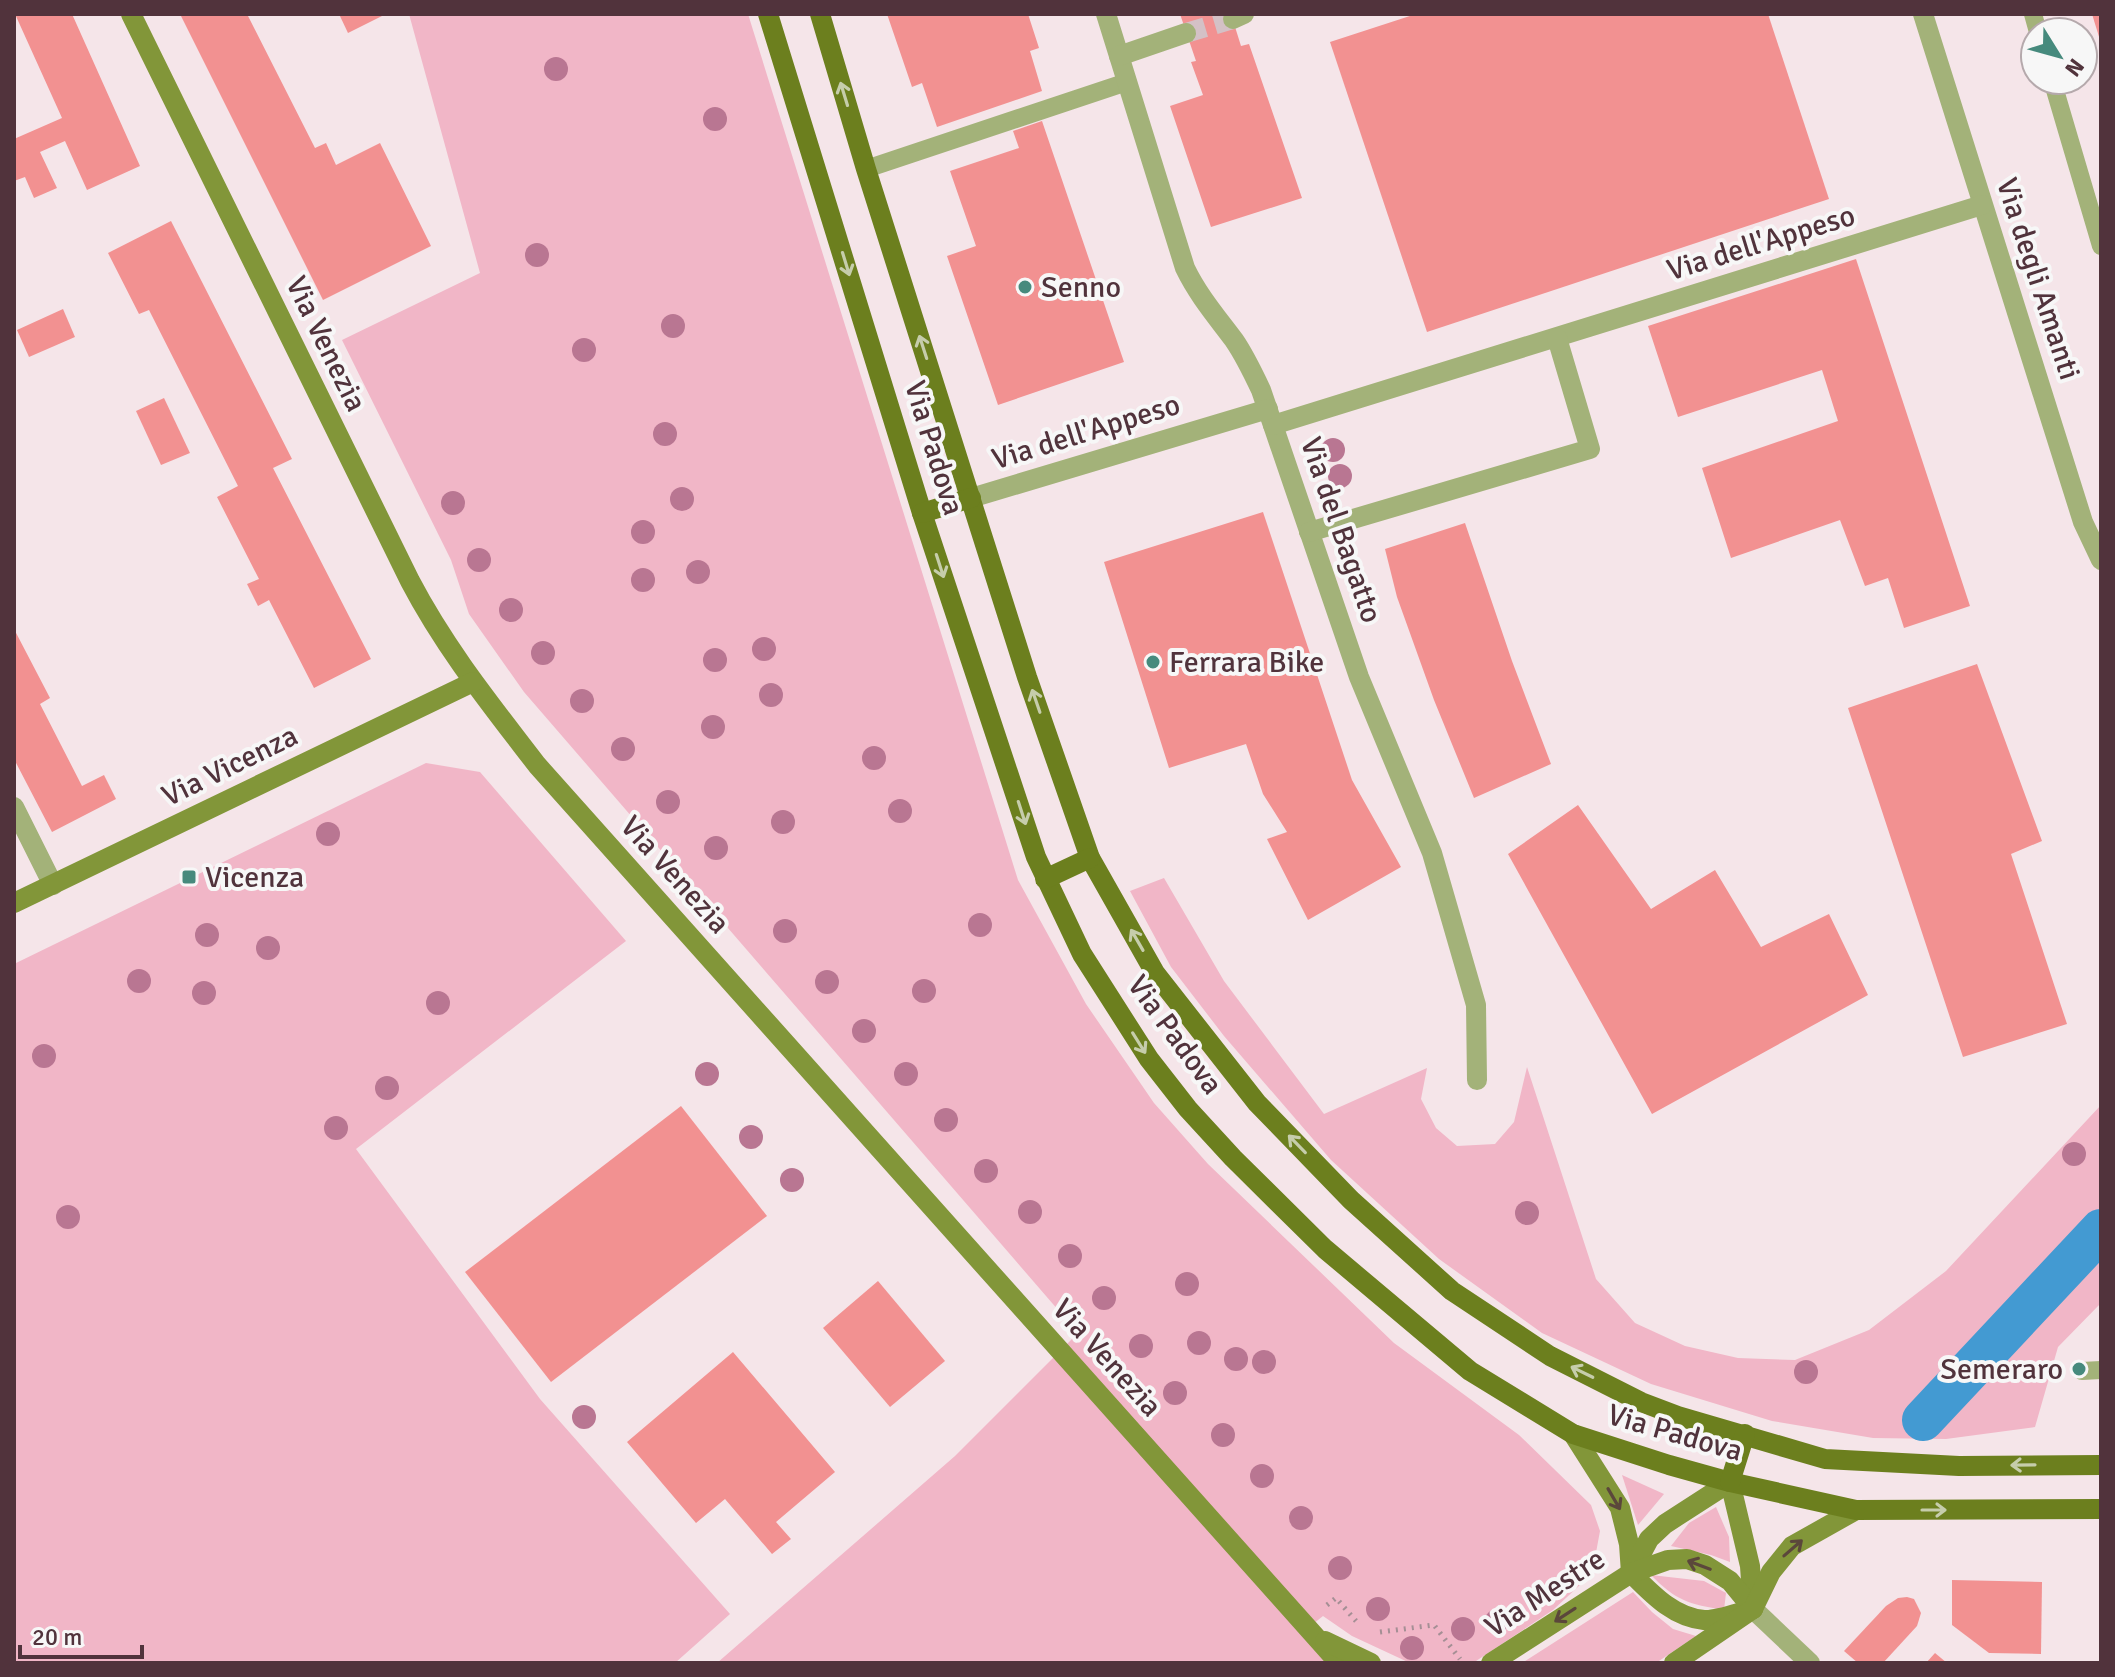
<svg xmlns="http://www.w3.org/2000/svg" width="2115" height="1677" font-family="Signika,sans-serif">
<style>
.green{fill:#f1b6c7}
.lines{fill:none;stroke-linecap:round;stroke-linejoin:round}
.canal{stroke:#439ad2;stroke-width:42}
.building{fill:#f29191}
.street-tunnel{stroke:#d4c1c6;stroke-width:20;stroke-dasharray:20 10;stroke-linecap:butt}
.path{stroke:#a58f95;stroke-width:5;stroke-dasharray:2 6;stroke-linecap:butt}
.lane{stroke:#a3b279;stroke-width:18}
.street{stroke:#a3b279;stroke-width:20}
.secondary{stroke:#829639;stroke-width:20}
.primary{stroke:#6c7f1e;stroke-width:20}
.tree{fill:#b97692}
.oneway{stroke:#c6cdab}
.oneway2{stroke:#5b473b}
.poi-dot{fill:#468a7d;stroke:#f7f7f7;stroke-width:3}
.labels{text-anchor:middle;dominant-baseline:central;stroke-width:8;stroke-linejoin:round;paint-order:stroke}
.street-label{font-size:30px;fill:#51333c;stroke:#f7f7f7}
.poi-label{font-size:30px;fill:#51333c;stroke:#f7f7f7;text-anchor:start}
</style>
<rect width="100%" height="100%" fill="#f5e5e9"/>
<g class="green">
<path d="M409 14H748L1018 880 1086 1004 1154 1103 1208 1164 1394 1343 1519 1435 1591 1505 1600 1531 1595 1558 1580 1585 1553 1610 1476 1661 1463 1663H1410L1352 1636 1323 1616 1303 1632 1330 1663H717L955 1456 1078 1333 524 692 469 614 451 560 342 340 480 273Z"/>
<path d="M426 763 480 772 626 941 356 1149 540 1399 730 1614 675 1663H14V964Z"/>
<path d="M1164 878 1224 981 1324 1114 1427 1068 1421 1099 1436 1128 1457 1146 1495 1144 1514 1122 1527 1067 1596 1279 1635 1323 1685 1346 1738 1358 1795 1360 1869 1330 1946 1271 2101 1105V1303L2058 1347 2035 1427 1946 1439 1873 1438 1772 1421 1651 1384 1542 1333 1439 1259 1331 1160 1224 1036 1171 967 1130 891Z"/>
<path d="M1622 1475 1664 1494 1638 1525Z"/>
<path d="M1716 1507 1729 1537 1730 1562 1711 1555 1671 1546 1689 1523Z"/>
<path d="M1651 1575 1704 1581 1726 1593 1724 1610C1689 1604 1676 1601 1651 1575Z"/>
<path d="M1633 1592 1652 1612 1673 1629 1696 1636 1656 1663H1522Z"/>
</g>
<g class="lines">
<path class="canal" d="M1923 1420 2101 1230"/>
</g>
<g class="building">
<path d="M15 14H72L140 166 87 190 65 141 40 152 57 188 34 198 25 177 14 181V139L62 118Z"/>
<path d="M180 14H247L315 148 326 143 336 165 380 143 431 246 323 300Z"/>
<path d="M339 14H386L348 33Z"/>
<path d="M887 14H1028L1039 48 1030 51 1042 91 937 127 922 83 912 87Z"/>
<path d="M1180 14H1231L1241 46 1249 44 1302 198 1211 227 1170 106 1203 95 1191 62 1196 61Z"/>
<path d="M1416 14H1768L1829 199 1427 332 1330 42Z"/>
<path d="M2092 14H2101V40H2100Z"/>
<path d="M1042 121 1124 362 998 405 947 256 976 246 950 171 1019 148 1013 131Z"/>
<path d="M171 221 292 459 273 468 371 659 314 688 269 600 258 606 247 584 259 579 217 497 238 486 149 310 139 314 108 253Z"/>
<path d="M1856 259 1970 606 1904 628 1888 578 1865 586 1840 520 1731 558 1702 468 1838 421 1822 370 1678 417 1648 326Z"/>
<path d="M63 309 75 337 29 357 17 330Z"/>
<path d="M164 398 190 453 161 465 136 411Z"/>
<path d="M1263 512 1352 780 1401 867 1308 920 1267 839 1287 832 1263 794 1246 744 1169 768 1104 562Z"/>
<path d="M1465 523 1512 661 1551 764 1474 798 1434 700 1397 597 1385 549Z"/>
<path d="M14 629 50 698 40 704 82 786 104 775 116 799 52 832 14 759Z"/>
<path d="M1977 664 2042 841 2011 854 2067 1024 1963 1057 1848 708Z"/>
<path d="M1578 805 1651 909 1715 870 1761 947 1829 914 1868 995 1652 1114 1508 854Z"/>
<path d="M681 1106 767 1216 551 1382 465 1272Z"/>
<path d="M878 1281 945 1361 890 1407 823 1328Z"/>
<path d="M733 1352 835 1472 776 1522 791 1539 772 1554 725 1499 696 1523 627 1442Z"/>
<path d="M1952 1580 2042 1582 2041 1654 1989 1653 1952 1625Z"/>
<path d="M1907 1597 1914 1599 1921 1613 1917 1626 1883 1663H1858L1844 1651 1886 1606 1898 1598Z"/>
<path d="M1935 1653 1947 1663H1926Z"/>
</g>
<g class="lines">
<path class="street-tunnel" d="M1186 33 1233 19"/>
<g class="path">
<path d="M1327 1605 1336 1598 1356 1621"/>
<path d="M1380 1632 1434 1625 1460 1659"/>
</g>
<g class="lane">
<path d="M2033 14 2038 32"/>
<path d="M2052 80 2101 246"/>
<path d="M866 169 1127 82"/>
<path d="M2082 1371 2101 1370"/>
</g>
<g class="street">
<path d="M1106 14 1185 268C1198 295 1216 316 1234 340 1245 356 1253 373 1261 390L1359 677 1432 853 1476 1005 1477 1080"/>
<path d="M1923 14 2083 522 2101 560"/>
<path d="M1233 19 1244 14"/>
<path d="M1119 56 1186 33"/>
<path d="M1273 425 1982 205"/>
<path d="M971 498 1268 409"/>
<path d="M1309 532 1590 449 1557 338"/>
<path d="M14 807 53 885"/>
<path d="M1753 1609 1810 1663"/>
</g>
<g class="secondary">
<path d="M131 14 410 581C445 648 491 705 537 765L1339 1663"/>
<path d="M14 903 473 682"/>
<path d="M1573 1434 1620 1508 1629 1544 1631 1573C1652 1594 1673 1617 1704 1620 1717 1621 1740 1612 1753 1609"/>
<path d="M1631 1573 1649 1539 1665 1524 1730 1482 1750 1566 1753 1609"/>
<path d="M1325 1641 1371 1663"/>
<path d="M1491 1663 1631 1573 1668 1560 1687 1559 1705 1565 1730 1581 1753 1609"/>
<path d="M1674 1663 1753 1609 1771 1572 1792 1546 1856 1510"/>
</g>
<g class="primary">
<path d="M768 14 922 513 1036 857 1082 954 1149 1059 1188 1109 1233 1158 1325 1249 1470 1371 1573 1434 1669 1465 1730 1482 1856 1510 2101 1509"/>
<path d="M820 14 866 169 1027 677 1090 858 1155 973 1257 1103 1351 1200 1452 1291 1550 1356 1641 1402 1678 1416 1825 1459 1959 1466 2101 1465"/>
<path d="M922 513 971 498"/>
<path d="M1045 879 1090 858"/>
<path d="M1730 1482 1745 1434"/>
</g>
</g>
<g class="tree">
<circle cx="556" cy="69" r="12"/>
<circle cx="715" cy="119" r="12"/>
<circle cx="537" cy="255" r="12"/>
<circle cx="673" cy="326" r="12"/>
<circle cx="584" cy="350" r="12"/>
<circle cx="665" cy="434" r="12"/>
<circle cx="1333" cy="450" r="12"/>
<circle cx="1340" cy="476" r="12"/>
<circle cx="682" cy="499" r="12"/>
<circle cx="453" cy="503" r="12"/>
<circle cx="643" cy="532" r="12"/>
<circle cx="479" cy="560" r="12"/>
<circle cx="698" cy="572" r="12"/>
<circle cx="643" cy="580" r="12"/>
<circle cx="511" cy="610" r="12"/>
<circle cx="764" cy="649" r="12"/>
<circle cx="543" cy="653" r="12"/>
<circle cx="715" cy="660" r="12"/>
<circle cx="771" cy="695" r="12"/>
<circle cx="582" cy="701" r="12"/>
<circle cx="713" cy="727" r="12"/>
<circle cx="623" cy="749" r="12"/>
<circle cx="874" cy="758" r="12"/>
<circle cx="668" cy="802" r="12"/>
<circle cx="900" cy="811" r="12"/>
<circle cx="783" cy="822" r="12"/>
<circle cx="328" cy="834" r="12"/>
<circle cx="716" cy="848" r="12"/>
<circle cx="980" cy="925" r="12"/>
<circle cx="785" cy="931" r="12"/>
<circle cx="207" cy="935" r="12"/>
<circle cx="268" cy="948" r="12"/>
<circle cx="139" cy="981" r="12"/>
<circle cx="827" cy="982" r="12"/>
<circle cx="924" cy="991" r="12"/>
<circle cx="204" cy="993" r="12"/>
<circle cx="438" cy="1003" r="12"/>
<circle cx="864" cy="1031" r="12"/>
<circle cx="44" cy="1056" r="12"/>
<circle cx="707" cy="1074" r="12"/>
<circle cx="906" cy="1074" r="12"/>
<circle cx="387" cy="1088" r="12"/>
<circle cx="946" cy="1120" r="12"/>
<circle cx="336" cy="1128" r="12"/>
<circle cx="751" cy="1137" r="12"/>
<circle cx="2074" cy="1154" r="12"/>
<circle cx="986" cy="1171" r="12"/>
<circle cx="792" cy="1180" r="12"/>
<circle cx="1030" cy="1212" r="12"/>
<circle cx="1527" cy="1213" r="12"/>
<circle cx="68" cy="1217" r="12"/>
<circle cx="1070" cy="1256" r="12"/>
<circle cx="1187" cy="1284" r="12"/>
<circle cx="1104" cy="1298" r="12"/>
<circle cx="1199" cy="1343" r="12"/>
<circle cx="1141" cy="1346" r="12"/>
<circle cx="1236" cy="1359" r="12"/>
<circle cx="1264" cy="1362" r="12"/>
<circle cx="1806" cy="1372" r="12"/>
<circle cx="1175" cy="1393" r="12"/>
<circle cx="584" cy="1417" r="12"/>
<circle cx="1223" cy="1435" r="12"/>
<circle cx="1262" cy="1476" r="12"/>
<circle cx="1301" cy="1518" r="12"/>
<circle cx="1340" cy="1568" r="12"/>
<circle cx="1378" cy="1609" r="12"/>
<circle cx="1497" cy="1621" r="12"/>
<circle cx="1463" cy="1629" r="12"/>
<circle cx="1412" cy="1648" r="12"/>
</g>
<defs><path id="oneway-shaft" d="M-6 0H5M1.5-3L5.5 0L1.5 3" fill="none" stroke-width="1.6" stroke-linecap="round" stroke-linejoin="round" transform="scale(2)"/></defs>
<g class="oneway">
<use href="#oneway-shaft" transform="translate(844 94) rotate(-107)"/>
<use href="#oneway-shaft" transform="translate(846 264) rotate(73)"/>
<use href="#oneway-shaft" transform="translate(923 347) rotate(-108)"/>
<use href="#oneway-shaft" transform="translate(940 566) rotate(72)"/>
<use href="#oneway-shaft" transform="translate(1036 701) rotate(-109)"/>
<use href="#oneway-shaft" transform="translate(1022 813) rotate(72)"/>
<use href="#oneway-shaft" transform="translate(1137 940) rotate(-120)"/>
<use href="#oneway-shaft" transform="translate(1139 1043) rotate(58)"/>
<use href="#oneway-shaft" transform="translate(1297 1144) rotate(-134)"/>
<use href="#oneway-shaft" transform="translate(1582 1372) rotate(-154)"/>
<use href="#oneway-shaft" transform="translate(2023 1465) rotate(179)"/>
<use href="#oneway-shaft" transform="translate(1934 1510)"/>
</g>
<g class="oneway2">
<use href="#oneway-shaft" transform="translate(1614 1499) rotate(60)"/>
<use href="#oneway-shaft" transform="translate(1793 1548) rotate(-41)"/>
<use href="#oneway-shaft" transform="translate(1699 1565) rotate(-159)"/>
<use href="#oneway-shaft" transform="translate(1565 1615) rotate(147)"/>
</g>
<g class="poi-dot">
<circle cx="1025" cy="287" r="8"/>
<circle cx="1153" cy="662" r="8"/>
<rect x="181" y="869" width="16" height="16" rx="4"/>
<circle cx="2079" cy="1369" r="8"/>
</g>
<g class="labels">
<g class="street-label">
<text transform="translate(1761 243) rotate(-17)">Via dell'Appeso</text>
<text transform="translate(2038 279) rotate(72)">Via degli Amanti</text>
<text transform="translate(326 344) rotate(64)">Via Venezia</text>
<text transform="translate(1086 432) rotate(-17)">Via dell'Appeso</text>
<text transform="translate(934 448) rotate(73)">Via Padova</text>
<text transform="translate(1341 530) rotate(71)">Via del Bagatto</text>
<text transform="translate(230 766) rotate(-26)">Via Vicenza</text>
<text transform="translate(675 875) rotate(48)">Via Venezia</text>
<text transform="translate(1175 1035) rotate(54)">Via Padova</text>
<text transform="translate(1107 1358) rotate(48)">Via Venezia</text>
<text transform="translate(1675 1433) rotate(16)">Via Padova</text>
<text transform="translate(1545 1593) rotate(-33)">Via Mestre</text>
</g>
<g class="poi-label">
<text x="1041" y="287">Senno</text>
<text x="1169" y="662">Ferrara Bike</text>
<text x="205" y="877">Vicenza</text>
<text x="2063" y="1369" text-anchor="end">Semeraro</text>
</g>
</g>
<rect width="2115" height="1677" fill="none" stroke="#51333c" stroke-width="32"/>
<g transform="translate(2059 56) rotate(127)"><circle r="38" fill="#f7f7f7" stroke="#b5a9ac" stroke-width="2"/>
<path d="M0-6L14 30L0 20L-14 30Z" fill="#468a7d"/>
<text y="-12" font-size="22" font-weight="bold" text-anchor="middle" fill="#51333c">N</text>
</g>
<path d="M20 1645v12h122v-12" fill="none" stroke="#51333c" stroke-width="4"/>
<text x="32" y="1645" font-size="24" fill="#51333c" stroke="#f7f7f7" stroke-width="6" paint-order="stroke">20 m</text>
</svg>
